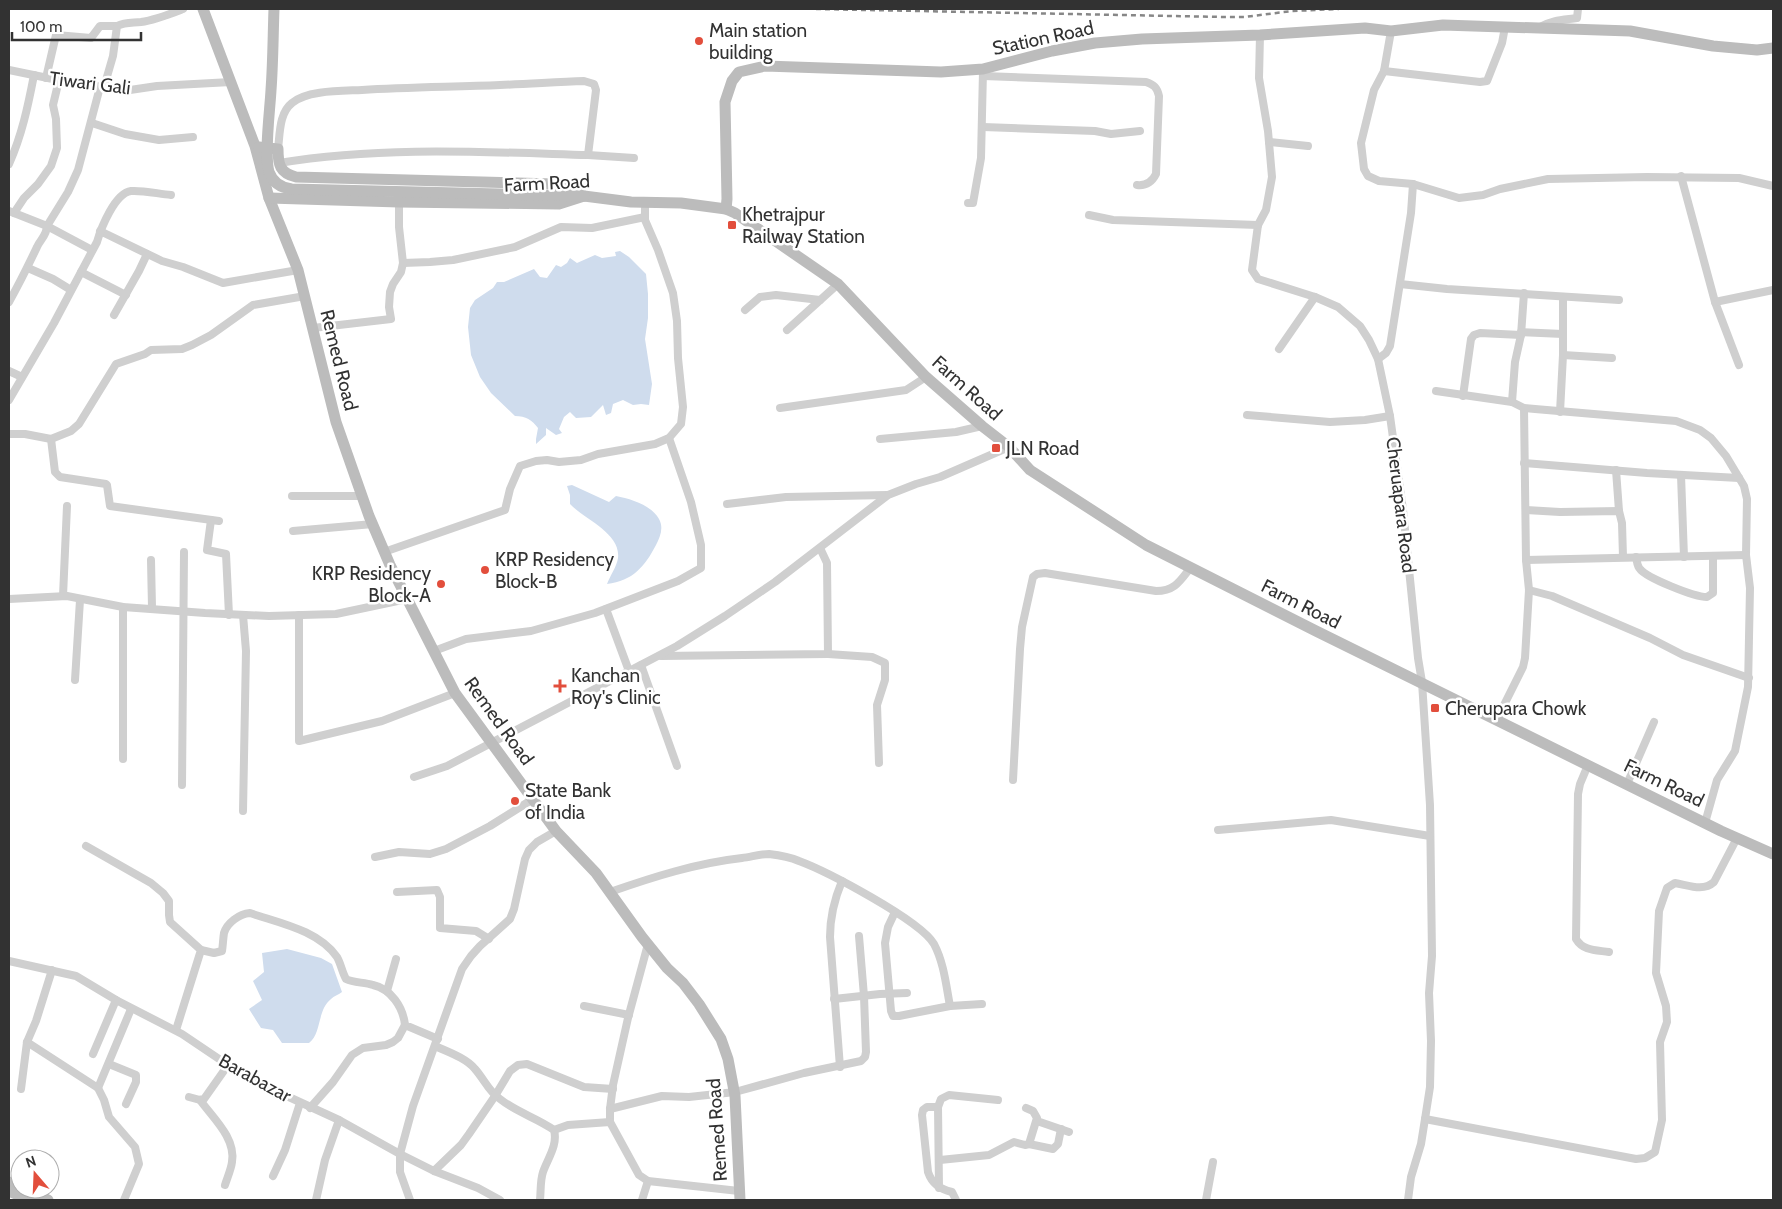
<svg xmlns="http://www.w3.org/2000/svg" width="1782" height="1209" font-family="Cabin,sans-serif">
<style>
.water{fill:#cfdced}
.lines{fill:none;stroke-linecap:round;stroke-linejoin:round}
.street{stroke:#cfcfcf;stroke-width:8}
.secondary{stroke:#bcbcbc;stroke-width:11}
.rail{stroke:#878787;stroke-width:2.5;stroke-dasharray:5 4;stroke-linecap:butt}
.secondary-bridge{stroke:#bcbcbc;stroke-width:11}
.poi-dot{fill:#e24e3c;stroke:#fff;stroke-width:2}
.labels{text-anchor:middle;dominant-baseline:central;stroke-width:5;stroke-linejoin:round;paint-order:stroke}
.poi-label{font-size:19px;fill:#323232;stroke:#fff;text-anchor:start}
.street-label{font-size:19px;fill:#323232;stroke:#fff}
</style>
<rect width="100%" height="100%" fill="#fff"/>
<g class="water">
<path d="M620 251 629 257 646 274 648 294V318L645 339 652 384 649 405 641 404 633 405 623 400 613 404 611 413 606 415 603 405 591 417 576 418 570 412 564 417 559 429 562 433 556 435 546 428V435L536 444V439L538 428C532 420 526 416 515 416L491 393 480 377 471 355 468 327 470 308 475 300 493 288 497 282H504L534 269 540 277 547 278 556 265 561 267 567 263 570 258 577 263 595 255 602 258 616 256 615 252Z"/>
<path d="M572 485 609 502 616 496C631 499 651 505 659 519 664 528 660 537 656 545 645 566 633 581 607 584 610 576 617 566 618 558 621 533 584 519 570 504V495L567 486Z"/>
<path d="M287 949 321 958 332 964 342 992C338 995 334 996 331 999 317 1010 322 1033 309 1043H282L273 1030 261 1028 249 1009 262 1000 253 981 264 972 262 953Z"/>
</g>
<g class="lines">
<g class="street">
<path d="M1540 27C1552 20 1563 20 1577 18L1578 9"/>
<path d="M1391 31 1384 71 1374 90 1361 143 1364 169 1368 176 1379 181 1413 184 1459 198 1483 195 1500 189 1548 179 1647 177 1739 178 1773 186"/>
<path d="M1260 35 1259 78 1268 131 1272 177 1266 210 1258 225 1252 270 1258 279 1315 297 1338 307 1360 326 1369 340 1378 359 1390 416 1403 510 1418 658 1422 682 1430 805 1432 956 1429 993 1431 1041 1430 1087 1425 1119 1421 1144 1411 1177 1408 1200"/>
<path d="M9 70 77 84 130 90 157 86 231 82"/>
<path d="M1384 71 1480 82 1487 81 1502 43 1505 27"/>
<path d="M983 76 1146 82C1154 85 1157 87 1159 96L1156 174C1152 182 1146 186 1137 185"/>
<path d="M46 78 56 35 91 38 100 26H117"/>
<path d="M104 87 113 56 117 26C125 22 132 23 141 22 155 20 170 14 183 9"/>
<path d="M92 123 125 134 159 140 193 137"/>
<path d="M983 127 1095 131 1111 134 1140 131"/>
<path d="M1269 142 1308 146"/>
<path d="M278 149C280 134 279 113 292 103 307 90 343 91 362 90 408 87 454 87 500 85 528 84 556 82 584 81L594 84 596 90 588 155C485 152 381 146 279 163"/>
<path d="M588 155 634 158"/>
<path d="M9 164C22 135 28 106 34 75"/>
<path d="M1681 176 1715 302 1739 365"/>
<path d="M968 203H973L981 158 983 71"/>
<path d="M9 211 47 226 92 250"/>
<path d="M14 213 24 198 38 184 51 166 57 148 56 119 53 105 59 80"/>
<path d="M1089 215 1113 220 1258 225"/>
<path d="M100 231 162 261 183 267 223 283 298 270"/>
<path d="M403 263 430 262 453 260 515 247 561 227 592 228 645 217"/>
<path d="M28 268 53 279 71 290"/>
<path d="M81 272 126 295"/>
<path d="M1400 284 1447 289 1619 300"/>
<path d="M1524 293 1521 335 1515 362 1512 402 1524 408 1535 409 1676 421 1700 430 1711 438 1726 456 1744 486 1747 499 1746 555 1750 588 1748 687 1735 751 1717 780 1705 823"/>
<path d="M9 302C19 284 28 266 37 247 40 240 47 235 47 226L68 192 78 170 100 87"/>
<path d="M1715 302 1773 290"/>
<path d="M745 310 760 297 776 295 820 300"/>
<path d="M114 315 139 271 147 254"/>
<path d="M313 328 391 319 389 307 390 292 393 284 401 272 403 263 399 227V202"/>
<path d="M787 330 838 284"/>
<path d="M1521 332 1563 334"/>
<path d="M1279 349 1315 297"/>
<path d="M1563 355 1612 358"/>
<path d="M1378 359 1386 353 1390 346 1411 213 1413 184"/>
<path d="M9 371 22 377"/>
<path d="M1436 391 1512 402"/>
<path d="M1463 396 1471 339 1474 335 1480 333 1521 335"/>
<path d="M9 400 54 323 97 242C101 228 115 193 131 191 142 190 159 194 171 195"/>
<path d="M780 408 906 390 926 377"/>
<path d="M1560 412 1563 355V297"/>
<path d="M1247 415 1330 422 1365 420 1390 416"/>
<path d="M9 434H25L51 439 55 472 60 477 106 484 107 485 110 506 219 521"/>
<path d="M51 439 71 431 79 424 116 364 145 354 151 350 182 349 192 345 211 335 253 305 305 296"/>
<path d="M880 439 956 432 982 426"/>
<path d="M1524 463 1647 473 1739 478"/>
<path d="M1616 470 1619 511"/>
<path d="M1681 475 1684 557"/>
<path d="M292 496H362"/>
<path d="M727 504 786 497 887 495"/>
<path d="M1526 510 1560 512 1619 511 1622 523 1623 557"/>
<path d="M211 520 207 550 226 554 229 615"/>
<path d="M293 531 373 524"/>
<path d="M384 552 505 510 510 489 520 466 536 461 547 460 559 462 581 460 598 454 655 444 669 438 681 424 683 407 678 358 677 321 673 293 658 250 645 220V202"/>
<path d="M1636 557C1637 561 1637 566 1640 569 1647 578 1694 597 1707 597L1713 593V557"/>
<path d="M151 560 152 608"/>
<path d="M1526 560 1746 555"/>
<path d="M1529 590 1552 596 1650 638 1683 655 1749 678"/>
<path d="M63 596 67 506"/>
<path d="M9 599 67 596 123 607 205 613 269 616 336 614 407 599"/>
<path d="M606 609 629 671"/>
<path d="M299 615V741L382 721 455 693"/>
<path d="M434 651 466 639 531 631 595 613 678 581 701 568V545L691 502 669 438"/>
<path d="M828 654 872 657 885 663V680L877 705 879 763"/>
<path d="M661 656 828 654 827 563 820 548"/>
<path d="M641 665 677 766"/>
<path d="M75 680 80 600"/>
<path d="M1497 719 1523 667 1525 658 1529 590 1526 560 1524 408"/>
<path d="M123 759V607"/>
<path d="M1588 765 1580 784 1578 794 1576 939C1583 951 1596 950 1609 952"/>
<path d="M414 777 447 766 677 646 725 616 775 582 888 495 916 484 940 477 1009 447"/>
<path d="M1013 780 1020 649 1022 627 1033 577 1037 574 1045 573 1156 591C1175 591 1180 581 1191 567"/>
<path d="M1627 784 1654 722"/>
<path d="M182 785 184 552"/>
<path d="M243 811 246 651 243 615"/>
<path d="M1218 830 1331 820 1430 836"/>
<path d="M86 846 151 883 163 893 169 901V915L170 922 201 950 176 1030"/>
<path d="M375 857 399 852 430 854 446 849 490 826 533 799"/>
<path d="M397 892 437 890 440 897V928L476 931 489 939"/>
<path d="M610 892C653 877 697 863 742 858 751 857 760 854 769 854 778 855 790 857 799 861 826 871 920 920 934 944 944 963 946 985 950 1006"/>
<path d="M895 912 888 927 885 943 891 1011 893 1016H899L950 1006 982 1004"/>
<path d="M648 944 628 1018 613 1085 610 1109V1122L639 1175 648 1181 739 1191"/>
<path d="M201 950 214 953 222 951C223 945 223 939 224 933 227 923 239 914 250 913 279 923 318 930 337 957 341 964 342 972 346 979 354 983 364 982 373 985 391 989 403 1007 405 1025L438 1039"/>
<path d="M9 961 76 976 116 1000 182 1034 228 1065 278 1092 339 1120 400 1154 434 1171 478 1188 500 1200"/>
<path d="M387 991 396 959"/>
<path d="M834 999 880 994 907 993"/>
<path d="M584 1006 629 1015"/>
<path d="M27 1042 98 1088 131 1009"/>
<path d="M435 1046C448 1052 466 1058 475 1069 484 1079 489 1092 500 1099 516 1112 537 1118 554 1130 558 1145 548 1158 543 1172 540 1181 541 1191 540 1200"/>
<path d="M93 1054 116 1000"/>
<path d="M109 1064 136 1075V1082L126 1104"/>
<path d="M840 1067 830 937C830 916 834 900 842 881"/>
<path d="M98 1088 104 1100 109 1117 135 1147 139 1164 124 1200"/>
<path d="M21 1089 27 1042 36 1021 52 970"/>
<path d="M189 1097 200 1100 204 1099 228 1065"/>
<path d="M200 1100C213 1118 236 1138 232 1162 231 1170 227 1178 225 1185"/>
<path d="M938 1107 939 1188"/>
<path d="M310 1108 333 1082 352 1055 363 1048 386 1045 393 1042 398 1038 405 1025"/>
<path d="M610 1109 662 1096 689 1097 735 1092 804 1073 861 1061 865 1057 866 1052 864 996 859 936"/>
<path d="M1425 1119 1636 1159 1645 1158 1655 1152 1662 1120 1660 1042 1667 1022 1666 1006 1656 973 1659 911 1667 888 1675 883C1688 885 1703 892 1714 882L1737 838"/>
<path d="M1037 1121 1069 1132"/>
<path d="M554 1130 568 1125 610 1122"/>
<path d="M1029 1144 1053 1149 1058 1144 1061 1129"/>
<path d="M940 1160 989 1155 1014 1142 1025 1145 1029 1144 1037 1118 1033 1111 1026 1108"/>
<path d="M434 1171 461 1145 469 1134 495 1096 510 1071 518 1065 527 1064 584 1087 613 1089"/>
<path d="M273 1176 285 1150 300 1103"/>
<path d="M316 1200 325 1160 339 1120"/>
<path d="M410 1200 400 1172V1154L413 1106 462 969 471 956 480 946 510 919 514 909 525 859 529 850 537 842 556 831"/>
<path d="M642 1200 648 1181"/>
<path d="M956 1200 952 1192C940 1189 932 1184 928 1172L922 1115 923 1110 927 1107H938L941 1099 949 1095 998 1100"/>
<path d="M1206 1200 1213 1162"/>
</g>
<g class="secondary">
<path d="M203 9 255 146 269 198 298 270 336 422 369 516 390 565 455 693 556 831 596 873 642 937 667 968 683 983 699 1004 721 1039 728 1059 735 1096 740 1200"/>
<path d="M259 147 278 149C278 165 280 173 296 177L555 184 584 196"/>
<path d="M269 198 399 202 559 204 584 196 631 202 681 203 726 209 735 213 838 284 926 377 982 426 1009 447 1030 470 1146 545 1316 631 1721 831 1773 854"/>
<path d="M726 209 727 199 725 102 732 81 739 72 765 66 941 72 983 69 1052 51 1095 43 1142 39 1260 35 1365 28 1391 31 1443 25 1630 31 1713 46 1757 50 1773 48"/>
<path d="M9 1182 20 1187"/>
<path d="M24 1189 48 1200"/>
<path d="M9 1191 29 1200"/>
</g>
<path class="rail" d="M816 9 1224 17H1244L1292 11 1339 9"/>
<path class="secondary-bridge" d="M274 9C273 36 273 63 271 90 270 110 264 155 269 172 273 183 281 188 292 189L584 196"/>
</g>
<g class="poi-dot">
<circle cx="699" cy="41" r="5"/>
<rect x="727" y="220" width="10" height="10" rx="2.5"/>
<rect x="991" y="443" width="10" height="10" rx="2.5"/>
<circle cx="485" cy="570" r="5"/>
<circle cx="441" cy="584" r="5"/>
<path d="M557.5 678.5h5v5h5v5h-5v5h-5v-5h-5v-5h5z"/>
<rect x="1430" y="703" width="10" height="10" rx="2.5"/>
<circle cx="515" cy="801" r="5"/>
</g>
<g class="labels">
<g class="poi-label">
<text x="709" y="30">Main station<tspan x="709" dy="22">building</tspan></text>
<text x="742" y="214">Khetrajpur<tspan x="742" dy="22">Railway Station</tspan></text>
<text x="1006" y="448">JLN Road</text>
<text x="495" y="559">KRP Residency<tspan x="495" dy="22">Block-B</tspan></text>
<text x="431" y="573" text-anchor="end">KRP Residency<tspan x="431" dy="22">Block-A</tspan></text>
<text x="571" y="675">Kanchan<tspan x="571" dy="22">Roy's Clinic</tspan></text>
<text x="1445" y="708">Cherupara Chowk</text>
<text x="525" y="790">State Bank<tspan x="525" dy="22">of India</tspan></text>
</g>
<g class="street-label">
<text transform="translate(1043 38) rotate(-12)">Station Road</text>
<text transform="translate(90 83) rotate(7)">Tiwari Gali</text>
<text transform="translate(547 183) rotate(-3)">Farm Road</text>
<text transform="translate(339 360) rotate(76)">Remed Road</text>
<text transform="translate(967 388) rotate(42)">Farm Road</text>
<text transform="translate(1401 505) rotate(83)">Cheruapara Road</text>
<text transform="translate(1301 604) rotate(27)">Farm Road</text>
<text transform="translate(499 721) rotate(54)">Remed Road</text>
<text transform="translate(1664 783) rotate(26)">Farm Road</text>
<text transform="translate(255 1078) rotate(29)">Barabazar</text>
<text transform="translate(717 1130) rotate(-94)">Remed Road</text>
</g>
</g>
<rect width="1782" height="1209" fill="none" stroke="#323232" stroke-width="20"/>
<g transform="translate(35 1174) rotate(341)"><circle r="24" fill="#ffffff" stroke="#adadad"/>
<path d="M0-4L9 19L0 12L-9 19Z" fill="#e24e3c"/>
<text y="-8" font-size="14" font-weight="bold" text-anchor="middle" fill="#323232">N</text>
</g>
<path d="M12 32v8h129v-8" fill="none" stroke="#323232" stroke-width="2.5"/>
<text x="20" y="32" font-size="15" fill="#323232" stroke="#ffffff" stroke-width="4" paint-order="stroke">100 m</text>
</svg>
